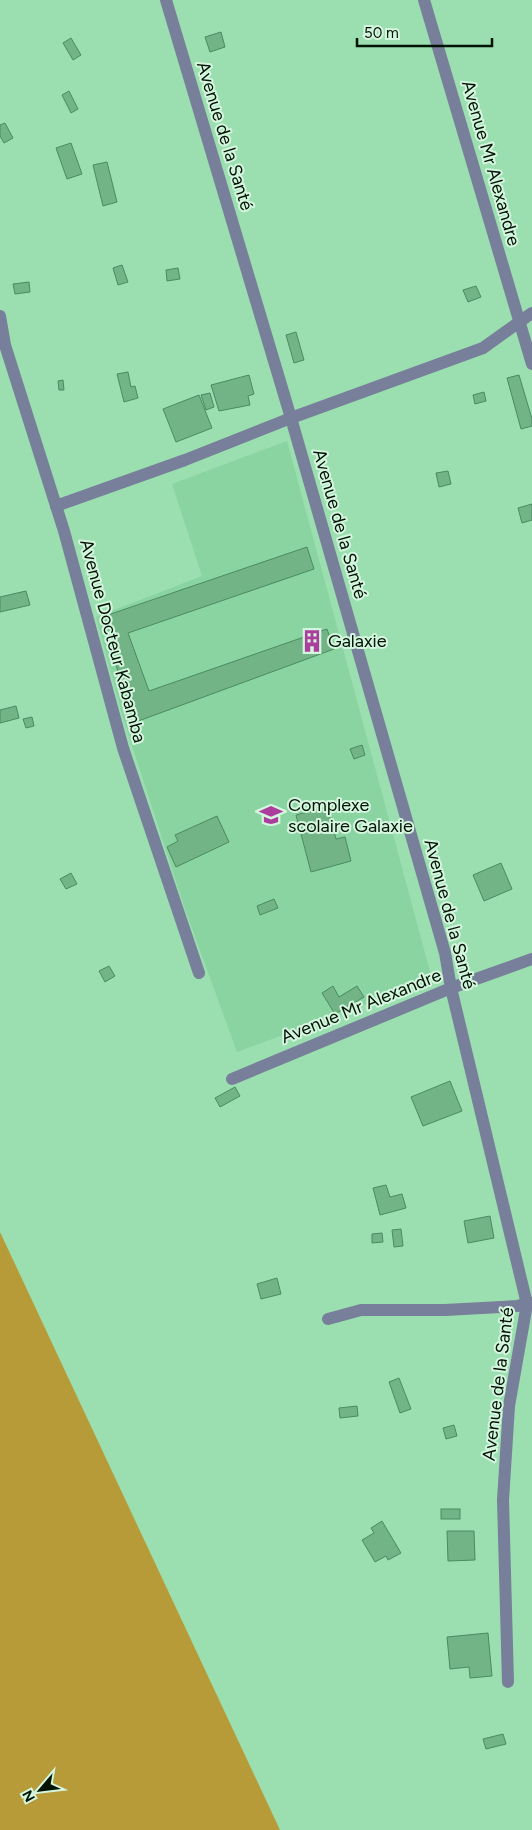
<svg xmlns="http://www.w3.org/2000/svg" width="532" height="1830" font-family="Figtree,sans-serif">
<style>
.built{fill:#8ad4a2}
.green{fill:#b69b38}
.building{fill:#72b486;stroke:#4a8b60}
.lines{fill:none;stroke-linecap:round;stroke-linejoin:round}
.minor{stroke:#777f9a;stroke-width:12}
.labels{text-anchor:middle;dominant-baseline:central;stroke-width:4;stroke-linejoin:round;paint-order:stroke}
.street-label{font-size:18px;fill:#001304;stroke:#d5f6de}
.poi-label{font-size:18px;fill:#001304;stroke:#d5f6de;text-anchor:start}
</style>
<rect width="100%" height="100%" fill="#9bdeaf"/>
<path class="built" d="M287 441 432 979 237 1052 186 912 123 718 96 617 202 576 172 484Z"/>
<path class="green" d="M0 1232 280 1830H0Z"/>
<g class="building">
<path d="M221 32 225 47 210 52 205 37Z"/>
<path d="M71 38 81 55 73 60 63 43Z"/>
<path d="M69 91 78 109 71 113 62 95Z"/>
<path d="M5 123 13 138 4 143 0 136V125Z"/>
<path d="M71 143 82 174 67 179 56 148Z"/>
<path d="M107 162 117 202 103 206 93 165Z"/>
<path d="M122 265 128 282 118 285 113 268Z"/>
<path d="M178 268 180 279 167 281 166 270Z"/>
<path d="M29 282 30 292 15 294 13 284Z"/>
<path d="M476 286 481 297 468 302 463 290Z"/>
<path d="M296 332 304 360 294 363 286 335Z"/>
<path d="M128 372 131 387 135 386 138 398 124 402 117 374Z"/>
<path d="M249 375 254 394 248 396 250 405 219 411 211 385Z"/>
<path d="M519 375 532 419V426L521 429 507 378Z"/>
<path d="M63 380 64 390H59L58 381Z"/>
<path d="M484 392 486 401 475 404 473 395Z"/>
<path d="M210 393 214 407 206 410 201 395Z"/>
<path d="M199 395 212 428 176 442 163 409Z"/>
<path d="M448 471 451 484 439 487 436 473Z"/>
<path d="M532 504V520L522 523 518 508Z"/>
<path d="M307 547 314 569 128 633 149 691 327 629 334 649 133 723 102 617Z"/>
<path d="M26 591 30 605 0 612V597Z"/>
<path d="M16 706 19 718 0 723V710Z"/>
<path d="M32 717 34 726 26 728 23 719Z"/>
<path d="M362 745 365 755 354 759 350 749Z"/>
<path d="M327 807 336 839 345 837 351 861 311 872 296 815Z"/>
<path d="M217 816 229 842 176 867 167 847 178 841 175 835Z"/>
<path d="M501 863 512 889 484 901 473 875Z"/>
<path d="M71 873 77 884 66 889 60 879Z"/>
<path d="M274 899 278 908 260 915 257 906Z"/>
<path d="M109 966 115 976 105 982 99 971Z"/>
<path d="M333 986 339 997 357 986 364 997 335 1014 322 993Z"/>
<path d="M450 1081 462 1111 423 1126 411 1097Z"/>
<path d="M235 1087 240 1096 220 1107 215 1098Z"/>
<path d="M386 1185 390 1197 402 1194 406 1208 380 1215 373 1188Z"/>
<path d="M490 1216 494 1238 468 1243 464 1221Z"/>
<path d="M401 1229 403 1246 394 1247 392 1230Z"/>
<path d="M382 1233 383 1242 372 1243V1234Z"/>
<path d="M277 1278 281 1294 261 1299 257 1284Z"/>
<path d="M399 1378 411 1409 400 1413 389 1382Z"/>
<path d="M357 1406 358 1416 340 1418 339 1408Z"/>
<path d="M454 1425 457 1436 446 1439 443 1428Z"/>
<rect x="441" y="1509" width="19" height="10"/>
<path d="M382 1521 401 1553 388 1560 386 1556 375 1562 362 1540 374 1533 371 1528Z"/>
<path d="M447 1531H474L475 1560 448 1561Z"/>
<path d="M488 1633 492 1676 470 1678 469 1667 450 1669 447 1637Z"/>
<path d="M503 1734 506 1744 486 1749 483 1739Z"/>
</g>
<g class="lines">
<g class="minor">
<path d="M166 0 291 418 445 953 451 988 527 1304 509 1406 503 1500 508 1682"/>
<path d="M424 0 532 364"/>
<path d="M0 316 5 345 64 531 123 748 199 973"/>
<path d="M56 506 185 460 291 418 483 348 532 313"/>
<path d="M232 1079 451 988 532 959"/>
<path d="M328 1319 361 1310H445L517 1306 532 1303"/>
</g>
</g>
<defs>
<symbol id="building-bare" viewBox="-9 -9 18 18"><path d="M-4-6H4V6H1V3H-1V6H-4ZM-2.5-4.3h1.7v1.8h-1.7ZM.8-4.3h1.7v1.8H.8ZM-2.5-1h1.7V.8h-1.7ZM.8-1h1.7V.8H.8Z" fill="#ab3e9d" stroke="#d5f6de" stroke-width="2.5" paint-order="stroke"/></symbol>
<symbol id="school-bare" viewBox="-9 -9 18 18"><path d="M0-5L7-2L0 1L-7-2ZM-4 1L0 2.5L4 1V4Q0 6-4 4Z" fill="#ab3e9d" stroke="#d5f6de" stroke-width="2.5" paint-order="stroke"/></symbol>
</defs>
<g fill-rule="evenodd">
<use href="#building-bare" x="296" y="625" width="32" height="32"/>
<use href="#school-bare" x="255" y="799" width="32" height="32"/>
</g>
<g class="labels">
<g class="street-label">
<text transform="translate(225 136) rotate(73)">Avenue de la Santé</text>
<text transform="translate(491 163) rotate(74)">Avenue Mr Alexandre</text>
<text transform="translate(340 524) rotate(74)">Avenue de la Santé</text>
<text transform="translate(113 641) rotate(75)">Avenue Docteur Kabamba</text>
<text transform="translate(450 914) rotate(75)">Avenue de la Santé</text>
<text transform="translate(361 1006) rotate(-22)">Avenue Mr Alexandre</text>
<text transform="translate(498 1384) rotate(-83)">Avenue de la Santé</text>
</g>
<g class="poi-label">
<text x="328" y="641">Galaxie</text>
<text x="288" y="805">Complexe<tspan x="288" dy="21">scolaire Galaxie</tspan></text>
</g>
</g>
<g transform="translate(40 1790) rotate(242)" stroke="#d5f6de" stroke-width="4" paint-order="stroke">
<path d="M0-4L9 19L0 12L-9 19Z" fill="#001304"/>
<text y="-8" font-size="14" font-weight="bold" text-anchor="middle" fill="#001304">N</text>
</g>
<path d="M357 38v8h135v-8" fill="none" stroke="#001304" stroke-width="2.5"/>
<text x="364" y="38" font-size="15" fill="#001304" stroke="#d5f6de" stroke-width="4" paint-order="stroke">50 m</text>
</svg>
